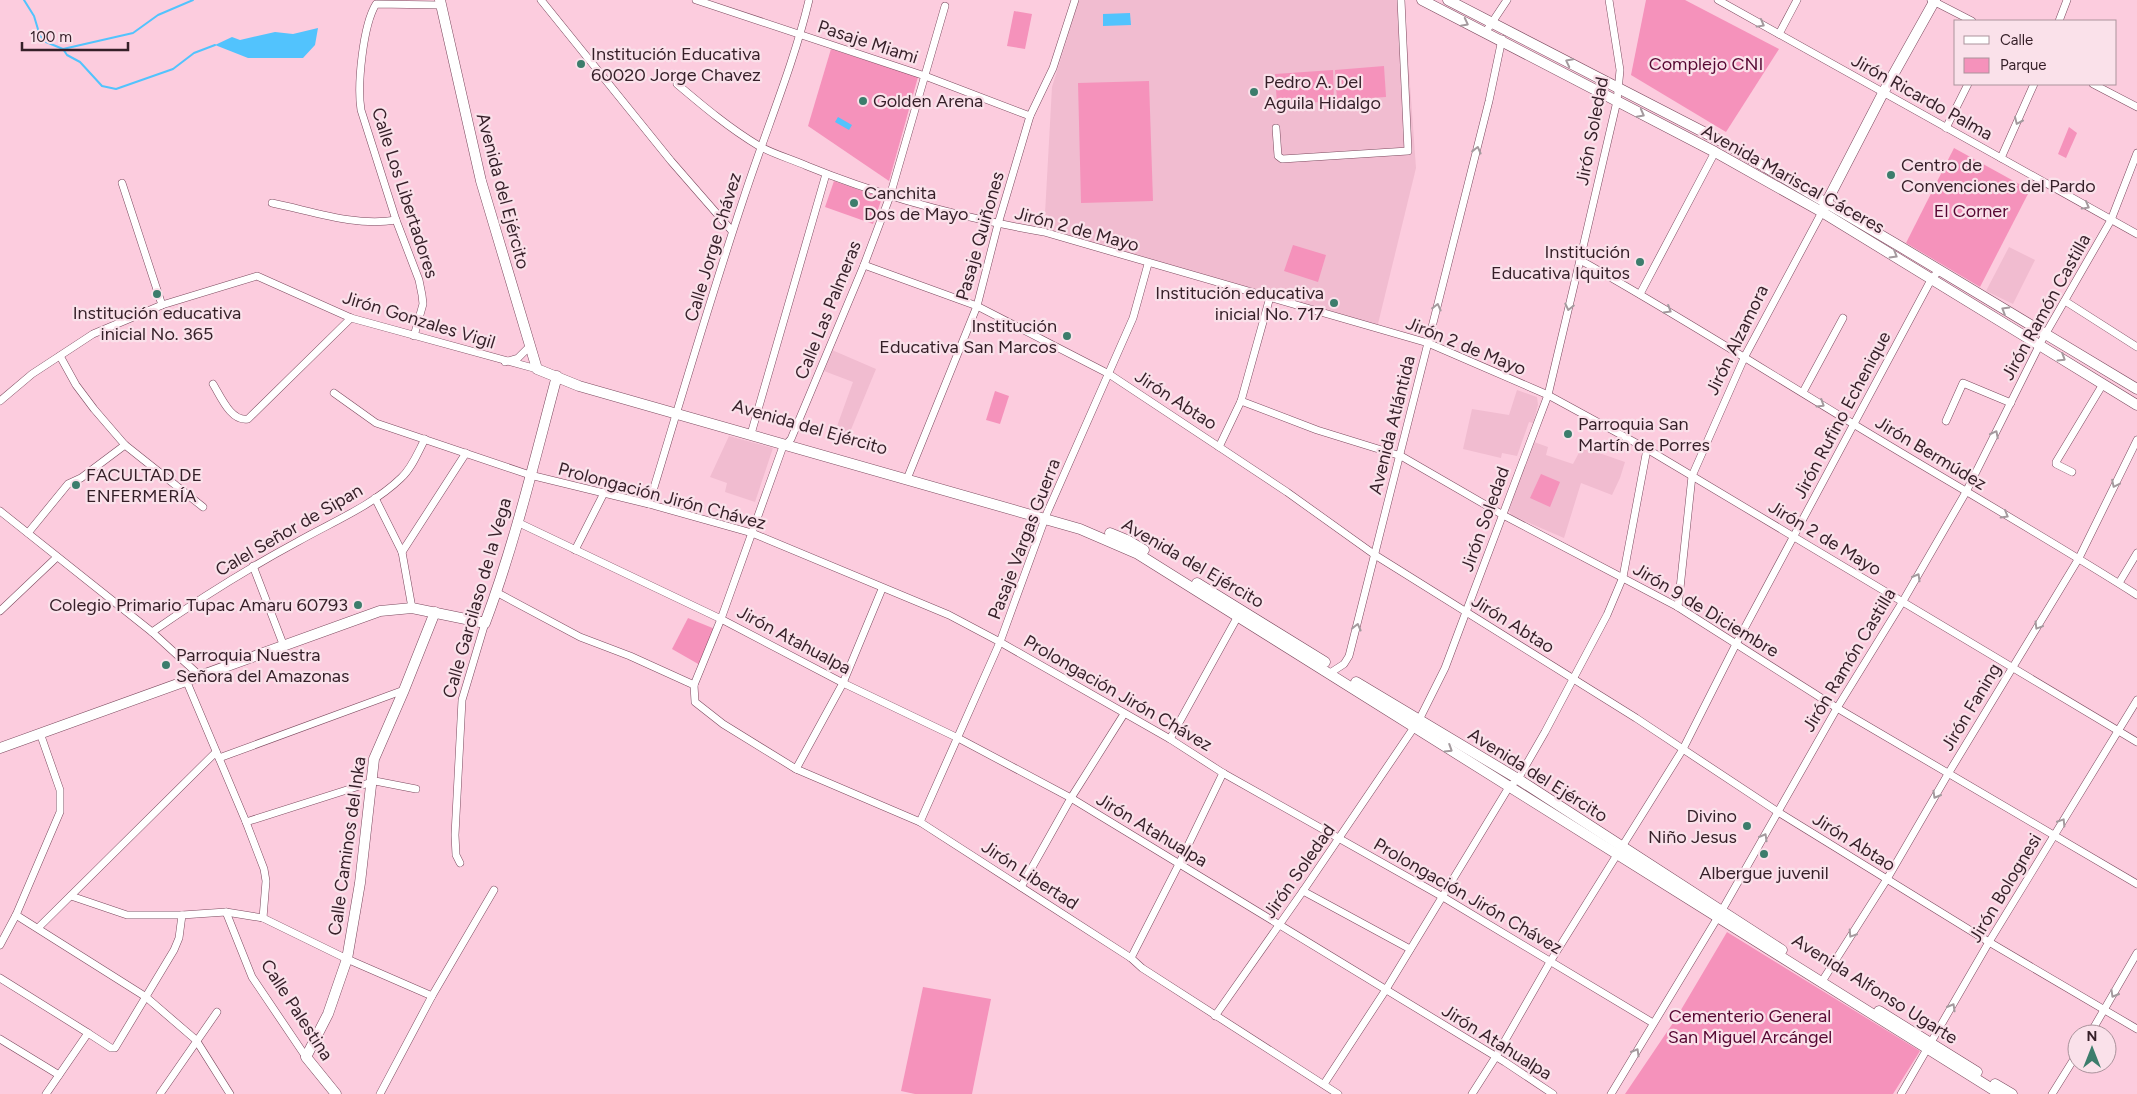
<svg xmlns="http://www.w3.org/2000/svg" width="2137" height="1094" font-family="Figtree,sans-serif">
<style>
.built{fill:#f1bcd0}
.green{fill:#f592bb}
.water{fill:#52c3fd}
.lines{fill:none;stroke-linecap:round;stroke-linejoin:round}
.stream{stroke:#52c3fd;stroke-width:2}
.street-casing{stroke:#7b495e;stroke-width:8}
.secondary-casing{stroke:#7b495e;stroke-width:11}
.street{stroke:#fff;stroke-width:7}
.secondary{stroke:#fff;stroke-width:10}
.oneway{stroke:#a49a9e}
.poi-dot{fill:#3c7d6c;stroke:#fae1ea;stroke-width:2}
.labels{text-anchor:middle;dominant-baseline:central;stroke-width:4.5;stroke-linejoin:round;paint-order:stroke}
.street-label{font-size:18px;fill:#351f28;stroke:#fae1ea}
.poi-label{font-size:18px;fill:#351f28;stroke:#fae1ea;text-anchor:start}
.park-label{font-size:18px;fill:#560732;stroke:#fae1ea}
</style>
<rect width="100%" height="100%" fill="#fcccde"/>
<g class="built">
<path d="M1079 0H1404L1416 168 1377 328 1044 232 1052 87Z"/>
<path d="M2009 247 2035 260 2013 304 1986 291Z"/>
<path d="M832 350 876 369 845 444 832 440 853 382 824 371Z"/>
<path d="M1517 390 1537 397 1538 405 1533 423 1529 422 1517 456 1502 453 1501 458 1463 449 1472 409 1509 415Z"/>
<path d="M729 436 773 448 755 502 725 492 727 483 710 477Z"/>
<path d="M1534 442 1548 447 1546 455 1573 464 1582 447 1625 462 1620 478 1612 495 1581 483 1564 538 1511 515 1509 510Z"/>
</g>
<g class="green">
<path d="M1646 0H1685L1779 49 1726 132 1631 75Z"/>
<path d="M1014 11 1032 14 1025 49 1007 46Z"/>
<path d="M831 49 918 77 889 181 808 126Z"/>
<path d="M1384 66 1386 97 1337 100 1335 70Z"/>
<path d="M1333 70 1334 101 1277 105 1275 74Z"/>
<path d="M1149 81 1153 201 1081 203 1078 83Z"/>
<path d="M2069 127 2077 133 2066 158 2058 154Z"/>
<path d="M1954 148 2030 190 1980 287 1906 243Z"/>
<path d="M834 181 882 198 873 224 825 207Z"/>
<path d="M1293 245 1326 255 1318 282 1284 271Z"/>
<path d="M995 391 1009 396 1000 424 986 420Z"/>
<path d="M1541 474 1560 482 1550 507 1530 498Z"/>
<path d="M688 618 715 629 700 665 672 649Z"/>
<path d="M1727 932 1920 1051 1893 1094H1625L1675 1020Z"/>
<path d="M923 987 991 999 972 1094H915L901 1091Z"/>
</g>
<g class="water">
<path d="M1130 13 1131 25 1103 26V14Z"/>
<path d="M318 28 315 45 303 58H248L215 45 232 37 240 40 275 32 293 34Z"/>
<path d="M838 117 852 125 849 130 835 122Z"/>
</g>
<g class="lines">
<g class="stream">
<path d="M24 0 34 16 40 36 46 42 63 49 133 33 158 15 193 0"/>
<path d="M63 49 67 55 80 62 102 86 116 89 173 69 194 53 215 45"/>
</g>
<defs>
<g id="street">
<path d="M541 0 671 161 732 231"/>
<path d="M696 0 925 76 1030 116"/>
<path d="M1718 0 2137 234"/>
<path d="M1931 0 1972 21"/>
<path d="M945 6 890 196 864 265 791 439 782 449 721 619 694 685 695 702 723 724 796 769 920 822 1131 958 1142 968 1338 1094"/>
<path d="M2059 21 2067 0"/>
<path d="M1485 33 1507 0"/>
<path d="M1779 34 1797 0"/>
<path d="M677 84C703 106 729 128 759 146 773 154 791 159 807 166 883 197 963 218 1044 232L1428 343 1548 395 1647 449 2137 742"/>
<path d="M2093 84 2137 107"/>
<path d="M1276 128 1278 156 1282 159 1408 151 1401 0"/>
<path d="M1946 128 1968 84"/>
<path d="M2001 158 2034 84"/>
<path d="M122 183 162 305"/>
<path d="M272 203C312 211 355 227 396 220"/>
<path d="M1580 260C1673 312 1764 370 1855 425 1949 482 2044 536 2137 595"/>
<path d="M864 265 977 306 1109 374 1287 492 1375 555 1636 718 1778 812 1989 942 2137 1029"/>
<path d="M1640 294 1715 152"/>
<path d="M2065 301 2137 347"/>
<path d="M414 336 423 304 422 295 419 280 396 220 361 110C357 85 363 25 376 4L440 5"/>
<path d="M60 356 76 385 94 409 125 445 203 507"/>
<path d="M505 362 518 358 530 346"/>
<path d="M213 384C221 397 231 422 248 419L351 318"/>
<path d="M1803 392 1843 318"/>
<path d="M334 393 376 423 530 475 649 504 752 533 949 615 1000 642 1170 739 1223 773 1443 897 1653 1023"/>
<path d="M0 401 32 374 93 334 162 305 257 276 351 318 537 369"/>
<path d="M1241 401 1317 430 1401 456 1503 515 1678 607 1837 708 2137 884"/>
<path d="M1946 421 1963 383 2011 403"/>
<path d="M751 434 826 174"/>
<path d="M1219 447 1241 401 1270 297"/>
<path d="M2072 472 2056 464V462L2103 384"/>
<path d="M907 479 977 306 998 224 1030 116 1053 68 1075 0"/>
<path d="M375 498 402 552 412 608"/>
<path d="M649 504C680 402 710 299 744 197 765 132 793 67 809 0"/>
<path d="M0 511 152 632 199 675"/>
<path d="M517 522 721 619 843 683 958 738 1071 798 1505 1062 1553 1094"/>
<path d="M28 533 68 484 81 478 125 445"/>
<path d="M575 550 604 493"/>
<path d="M402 552 466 453"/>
<path d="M253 566 283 644"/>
<path d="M2119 583 2137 553"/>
<path d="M496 592 580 637 630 656 694 685"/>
<path d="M1678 607 1692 476 1745 356 1822 212"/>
<path d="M0 611 57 557"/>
<path d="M152 632C199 599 247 569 297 542 332 522 372 506 401 478 412 468 418 452 425 439"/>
<path d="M1330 673 1344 664 1349 656 1489 101 1502 39"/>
<path d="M186 680 246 822 264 869 266 881 263 918"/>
<path d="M1170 739 1238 616"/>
<path d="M219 758 404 690"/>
<path d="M796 769 843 683 882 589"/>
<path d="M246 822 375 781 416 789"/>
<path d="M920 822 1000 642 1047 513 1133 318 1148 264"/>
<path d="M460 863 456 855 455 835 462 700 485 623"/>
<path d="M1021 887 1071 798 1124 714"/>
<path d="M1303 891 1410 949"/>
<path d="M71 896 127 915H182L226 912 263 918 347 959 432 996"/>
<path d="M226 912 252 977 306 1057"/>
<path d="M16 915 146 997 196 1040 230 1094"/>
<path d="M38 928 216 752"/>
<path d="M0 945 16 915 60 812V790L40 733"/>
<path d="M1131 958 1179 864 1223 773"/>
<path d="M0 978 88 1033"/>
<path d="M1821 983 1887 879 1948 774 2079 558 2137 440"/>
<path d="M1215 1016 1303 891 1419 720 1445 668 1466 612 1548 395 1580 260 1617 101 1620 70 1609 0"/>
<path d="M2090 1034 2137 953"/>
<path d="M0 1039 59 1075"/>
<path d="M1324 1084 1385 991 1509 787 1518 779 1545 732 1607 615 1623 577 1647 449"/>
<path d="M46 1094 88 1033 111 1048H115L174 950 179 938 182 915"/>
<path d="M160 1094 217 1012"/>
<path d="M380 1094 432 996 494 890"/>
<path d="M1472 1094 1495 1058 1550 962 1683 749 1736 644 1932 278 1940 270"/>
<path d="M1611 1094 1721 912 1837 708 1903 601 1966 492 2042 340 2111 220 2137 153"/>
<path d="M1901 1094 1989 942 2137 700"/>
<path d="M2052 1094 2077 1054"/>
</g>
<g id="secondary">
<path d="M440 0 481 181 537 369 579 386 1080 529 1138 554 2000 1094"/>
<path d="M1422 0 1715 152 1822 212 2137 405"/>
<path d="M1448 0 1721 141 1901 247 2137 389"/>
<path d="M1823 209 1883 93 1935 0"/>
<path d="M1110 533 1127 540 1144 550"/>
<path d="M1197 583 1325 662"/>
<path d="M1356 682 1518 779 1782 950"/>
<path d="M0 748 380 611 412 608 485 623C515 543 535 458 557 376"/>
<path d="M1879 1011 1977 1072"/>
<path d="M1995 1084 2012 1094"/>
<path d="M336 1094 306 1057 328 1014 347 959 360 883 374 759 404 690 435 612"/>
</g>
</defs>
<use href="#street" class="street-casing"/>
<use href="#secondary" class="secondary-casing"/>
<use href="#street" class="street"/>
<use href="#secondary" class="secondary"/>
</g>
<defs><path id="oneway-chevron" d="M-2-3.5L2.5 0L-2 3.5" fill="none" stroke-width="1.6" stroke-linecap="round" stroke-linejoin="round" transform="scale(1.25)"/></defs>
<g class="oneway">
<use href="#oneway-chevron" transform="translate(1465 23) rotate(27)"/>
<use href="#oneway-chevron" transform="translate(1761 24) rotate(29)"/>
<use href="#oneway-chevron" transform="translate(1569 62) rotate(-153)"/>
<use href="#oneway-chevron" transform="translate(1641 114) rotate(28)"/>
<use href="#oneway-chevron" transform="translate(2018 121) rotate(114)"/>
<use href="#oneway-chevron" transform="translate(1477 150) rotate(-76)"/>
<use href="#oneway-chevron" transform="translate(2086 206) rotate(29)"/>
<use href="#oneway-chevron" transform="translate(1894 255) rotate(31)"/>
<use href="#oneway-chevron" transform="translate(1437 307) rotate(-76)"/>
<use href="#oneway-chevron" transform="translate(1569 307) rotate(103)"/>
<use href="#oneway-chevron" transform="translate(1668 310) rotate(31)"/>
<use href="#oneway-chevron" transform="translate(2005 310) rotate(-149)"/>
<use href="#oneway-chevron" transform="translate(2062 358) rotate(32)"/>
<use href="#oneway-chevron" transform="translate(1821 404) rotate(32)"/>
<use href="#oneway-chevron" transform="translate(1995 434) rotate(-63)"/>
<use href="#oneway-chevron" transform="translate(2115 484) rotate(116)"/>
<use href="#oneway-chevron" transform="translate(2005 515) rotate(30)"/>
<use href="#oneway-chevron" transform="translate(1917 577) rotate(-60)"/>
<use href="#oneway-chevron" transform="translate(2038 626) rotate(121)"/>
<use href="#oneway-chevron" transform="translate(1357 627) rotate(-76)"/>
<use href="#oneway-chevron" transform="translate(1449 749) rotate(32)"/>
<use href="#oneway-chevron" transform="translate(1936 795) rotate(120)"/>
<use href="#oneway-chevron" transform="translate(2062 822) rotate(-58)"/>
<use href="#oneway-chevron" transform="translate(1764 837) rotate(-60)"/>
<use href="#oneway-chevron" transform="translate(1852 934) rotate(123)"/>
<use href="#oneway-chevron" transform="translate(2114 994) rotate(120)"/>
<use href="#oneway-chevron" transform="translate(1952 1007) rotate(-60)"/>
<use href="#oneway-chevron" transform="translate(1636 1052) rotate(-60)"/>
</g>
<g class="poi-dot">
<circle cx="581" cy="64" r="5"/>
<circle cx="1254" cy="92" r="5"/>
<circle cx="863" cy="101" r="5"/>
<circle cx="1891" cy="175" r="5"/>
<circle cx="854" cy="203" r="5"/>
<circle cx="1640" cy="262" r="5"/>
<circle cx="157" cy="294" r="5"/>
<circle cx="1334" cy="303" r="5"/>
<circle cx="1067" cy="336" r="5"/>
<circle cx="1568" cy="434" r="5"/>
<circle cx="76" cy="485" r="5"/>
<circle cx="358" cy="605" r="5"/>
<circle cx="166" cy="665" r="5"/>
<circle cx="1747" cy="826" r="5"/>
<circle cx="1764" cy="854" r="5"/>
</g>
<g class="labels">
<g class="street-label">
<text transform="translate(868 42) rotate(18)">Pasaje Miami</text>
<text transform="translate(1922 97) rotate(29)">Jirón Ricardo Palma</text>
<text transform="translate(1592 131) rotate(-79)">Jirón Soledad</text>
<text transform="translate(1793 179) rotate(29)">Avenida Mariscal Cáceres</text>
<text transform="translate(503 191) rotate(75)">Avenida del Ejército</text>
<text transform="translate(405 193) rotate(72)">Calle Los Libertadores</text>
<text transform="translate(1077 229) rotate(15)">Jirón 2 de Mayo</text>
<text transform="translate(980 236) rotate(-74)">Pasaje Quiñones</text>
<text transform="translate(713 247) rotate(-73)">Calle Jorge Chávez</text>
<text transform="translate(2046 307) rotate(-61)">Jirón Ramón Castilla</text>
<text transform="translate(828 310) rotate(-68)">Calle Las Palmeras</text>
<text transform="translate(419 320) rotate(17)">Jirón Gonzales Vigil</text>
<text transform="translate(1737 340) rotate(-64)">Jirón Alzamora</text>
<text transform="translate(1466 346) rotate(22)">Jirón 2 de Mayo</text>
<text transform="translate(1176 400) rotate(33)">Jirón Abtao</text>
<text transform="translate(1842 415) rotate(-62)">Jirón Rufino Echenique</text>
<text transform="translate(1392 425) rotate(-76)">Avenida Atlántida</text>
<text transform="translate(810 427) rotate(16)">Avenida del Ejército</text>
<text transform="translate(1931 453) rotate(31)">Jirón Bermúdez</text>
<text transform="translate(662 496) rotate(15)">Prolongación Jirón Chávez</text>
<text transform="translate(1485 519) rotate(-70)">Jirón Soledad</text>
<text transform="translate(289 530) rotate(-30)">Calel Señor de Sipan</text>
<text transform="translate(1825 538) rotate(31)">Jirón 2 de Mayo</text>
<text transform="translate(1024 539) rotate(-69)">Pasaje Vargas Guerra</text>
<text transform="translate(1193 563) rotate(30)">Avenida del Ejército</text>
<text transform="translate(477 598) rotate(-74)">Calle Garcilaso de la Vega</text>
<text transform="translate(1706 610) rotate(31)">Jirón 9 de Diciembre</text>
<text transform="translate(1513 624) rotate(32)">Jirón Abtao</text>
<text transform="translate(794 640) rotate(28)">Jirón Atahualpa</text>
<text transform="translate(1849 660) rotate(-59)">Jirón Ramón Castilla</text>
<text transform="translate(1118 693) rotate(30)">Prolongación Jirón Chávez</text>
<text transform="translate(1971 707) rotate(-59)">Jirón Faning</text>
<text transform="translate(1538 775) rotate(32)">Avenida del Ejército</text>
<text transform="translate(1152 830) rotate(31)">Jirón Atahualpa</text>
<text transform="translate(1854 842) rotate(32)">Jirón Abtao</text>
<text transform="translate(347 846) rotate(-82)">Calle Caminos del Inka</text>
<text transform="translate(1299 871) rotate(-55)">Jirón Soledad</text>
<text transform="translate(1030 875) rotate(33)">Jirón Libertad</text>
<text transform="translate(2005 888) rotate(-59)">Jirón Bolognesi</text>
<text transform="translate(1468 896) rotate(30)">Prolongación Jirón Chávez</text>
<text transform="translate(1875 989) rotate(32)">Avenida Alfonso Ugarte</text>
<text transform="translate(297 1010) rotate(57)">Calle Palestina</text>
<text transform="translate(1497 1042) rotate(32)">Jirón Atahualpa</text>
</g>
<g class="poi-label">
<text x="591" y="54">Institución Educativa<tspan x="591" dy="21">60020 Jorge Chavez</tspan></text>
<text x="1264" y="82">Pedro A. Del<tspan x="1264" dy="21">Aguila Hidalgo</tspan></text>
<text x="873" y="101">Golden Arena</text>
<text x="1901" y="165">Centro de<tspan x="1901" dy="21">Convenciones del Pardo</tspan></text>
<text x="864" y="193">Canchita<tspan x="864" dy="21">Dos de Mayo</tspan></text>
<text x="1630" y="252" text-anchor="end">Institución<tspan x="1630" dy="21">Educativa Iquitos</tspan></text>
<text x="1324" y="293" text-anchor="end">Institución educativa<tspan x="1324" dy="21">inicial No. 717</tspan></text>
<text x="157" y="313" text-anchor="middle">Institución educativa<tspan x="157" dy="21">inicial No. 365</tspan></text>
<text x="1057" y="326" text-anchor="end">Institución<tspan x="1057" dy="21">Educativa San Marcos</tspan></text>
<text x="1578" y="424">Parroquia San<tspan x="1578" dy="21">Martín de Porres</tspan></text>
<text x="86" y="475">FACULTAD DE<tspan x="86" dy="21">ENFERMERÍA</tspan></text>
<text x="348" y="605" text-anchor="end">Colegio Primario Tupac Amaru 60793</text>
<text x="176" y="655">Parroquia Nuestra<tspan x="176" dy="21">Señora del Amazonas</tspan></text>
<text x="1737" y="816" text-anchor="end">Divino<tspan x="1737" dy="21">Niño Jesus</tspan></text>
<text x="1764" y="873" text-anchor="middle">Albergue juvenil</text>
</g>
<g class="park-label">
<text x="1706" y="64">Complejo CNI</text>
<text x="1971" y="211">El Corner</text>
<text x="1750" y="1016">Cementerio General<tspan x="1750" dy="21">San Miguel Arcángel</tspan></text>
</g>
</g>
<rect x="1954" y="20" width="162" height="65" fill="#fae1ea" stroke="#ab939c"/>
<rect x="1964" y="36" width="25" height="8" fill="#ffffff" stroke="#ab939c"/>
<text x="2000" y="45" font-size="15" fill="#351f28">Calle</text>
<rect x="1964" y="58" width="25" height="15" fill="#f592bb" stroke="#ab939c"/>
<text x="2000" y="70" font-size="15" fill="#351f28">Parque</text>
<g transform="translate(2092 1049)"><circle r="24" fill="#fae1ea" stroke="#ab939c"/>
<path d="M0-4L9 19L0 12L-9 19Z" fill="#3c7d6c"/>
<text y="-8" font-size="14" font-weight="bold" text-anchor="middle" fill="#351f28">N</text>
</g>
<path d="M22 42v8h106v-8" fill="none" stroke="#351f28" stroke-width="2.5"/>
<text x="30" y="42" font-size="15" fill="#351f28" stroke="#fae1ea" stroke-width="4" paint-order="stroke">100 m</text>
</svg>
